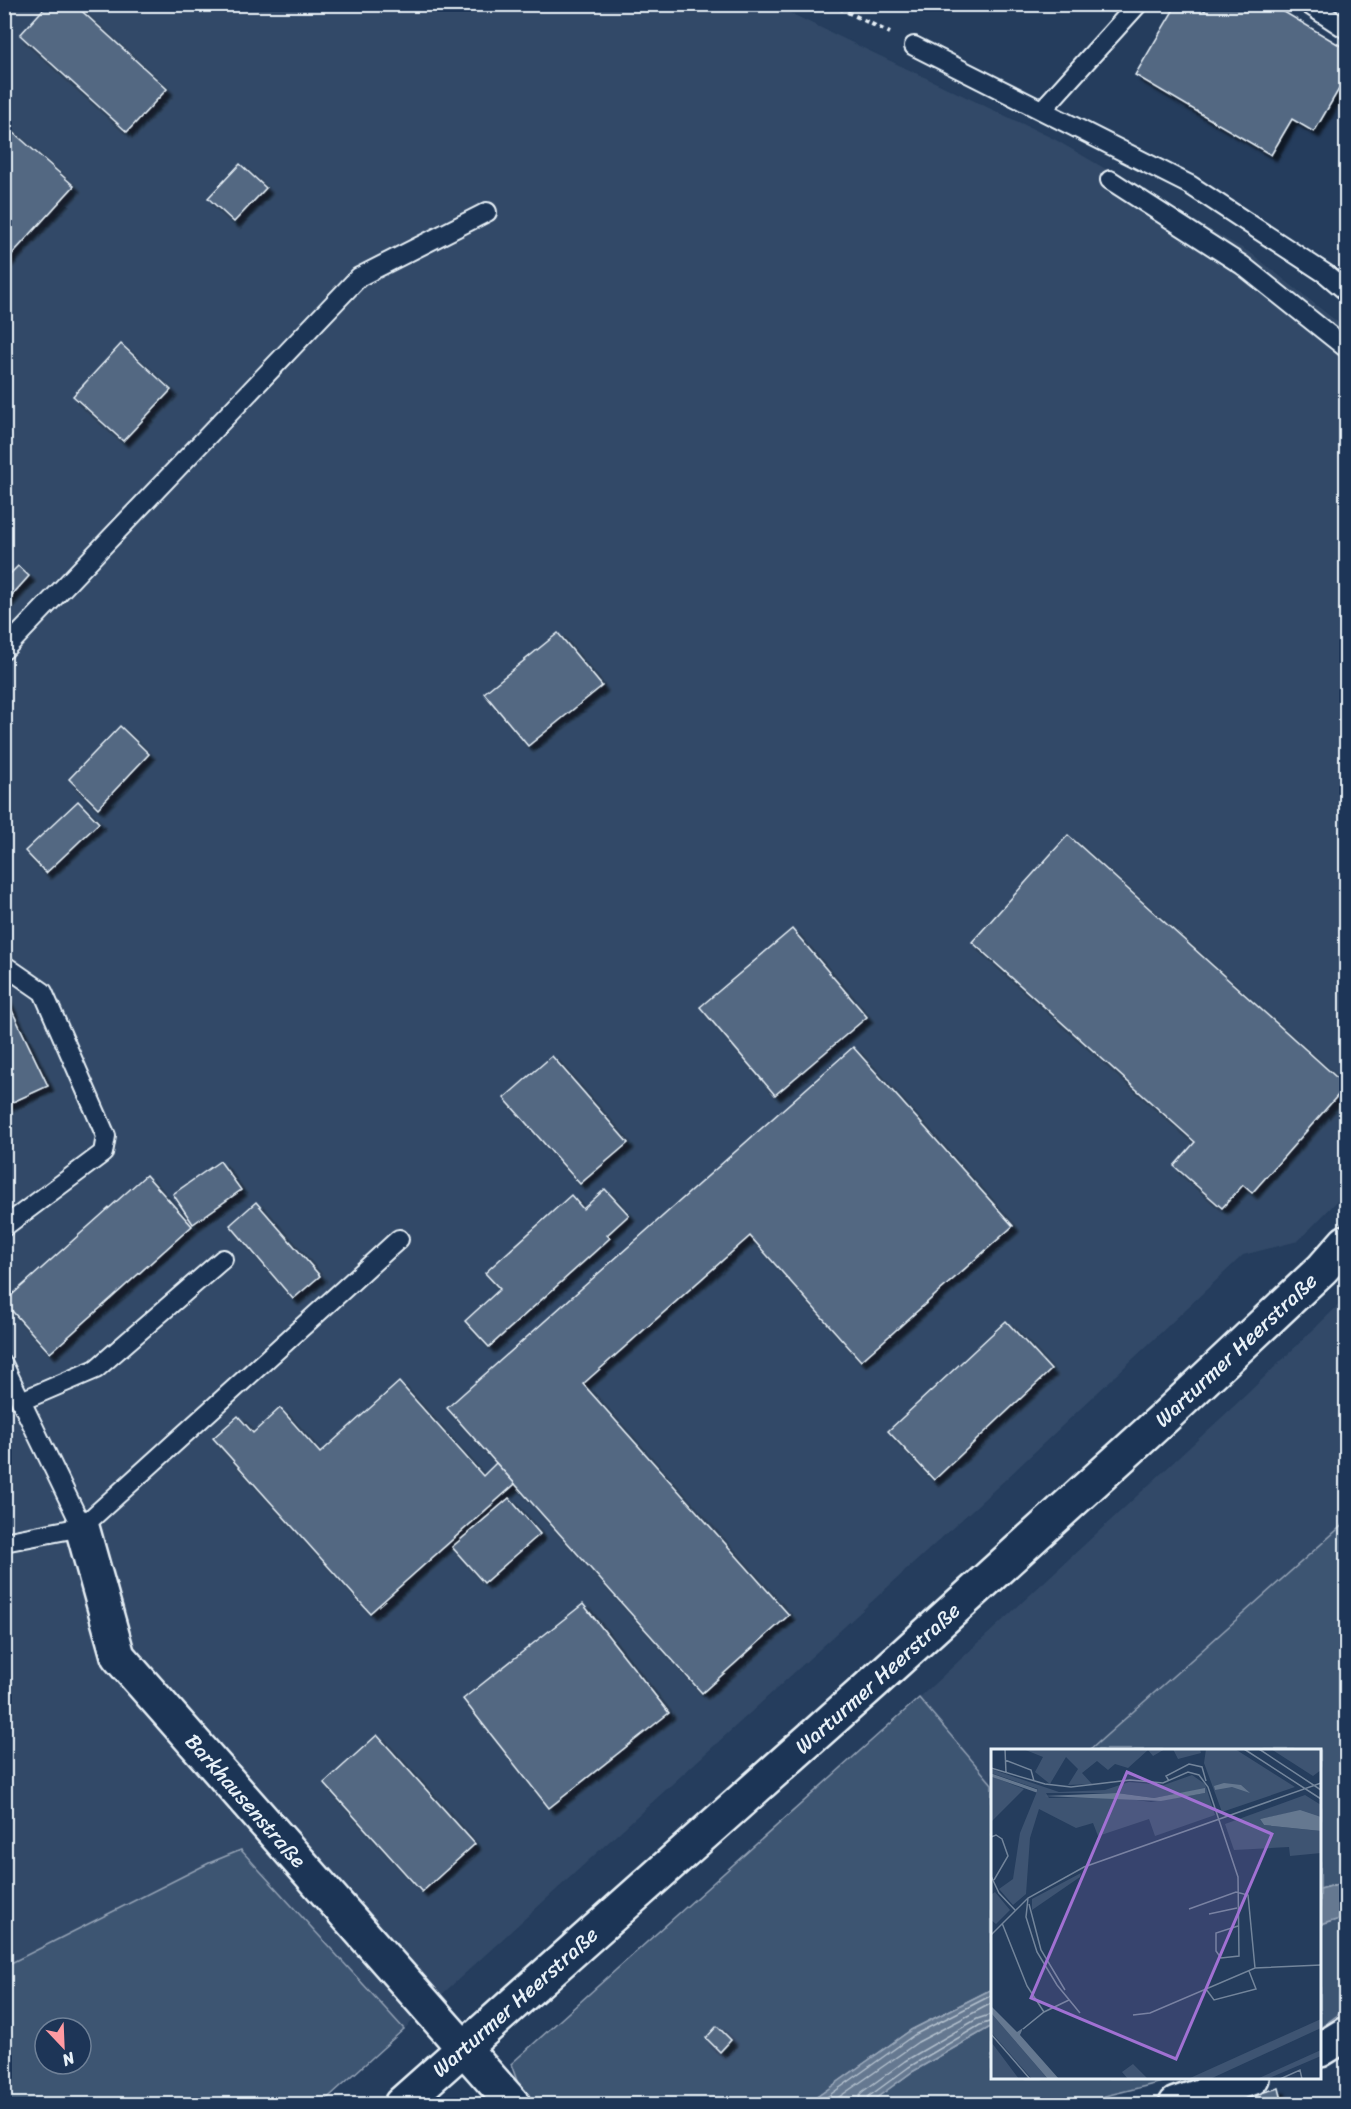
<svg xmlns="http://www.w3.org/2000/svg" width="1351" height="2109" font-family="Sriracha,sans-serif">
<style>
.built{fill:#334a68}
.green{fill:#3e5472;stroke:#93a2b5;stroke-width:1.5;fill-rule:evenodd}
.water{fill:#657890;stroke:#99a8ba;stroke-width:1.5}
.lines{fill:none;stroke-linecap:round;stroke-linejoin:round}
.shore{stroke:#b4c1ce;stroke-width:1.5}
.building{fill:#536782;stroke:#e8f1f8;stroke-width:1.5;filter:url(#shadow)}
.service-casing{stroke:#e8f1f8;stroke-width:22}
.minor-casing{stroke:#e8f1f8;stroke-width:38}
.tertiary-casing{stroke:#e8f1f8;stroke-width:38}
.path{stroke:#e8f1f8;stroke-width:4;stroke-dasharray:4.5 4.5;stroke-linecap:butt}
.service{stroke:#1d3557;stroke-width:18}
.minor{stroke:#1d3557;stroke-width:33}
.tertiary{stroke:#1d3557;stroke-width:33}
.labels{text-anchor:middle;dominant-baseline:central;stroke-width:5;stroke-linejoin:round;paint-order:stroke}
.street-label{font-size:21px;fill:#e8f1f8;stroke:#1d3557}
.inset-river{fill:none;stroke:#657890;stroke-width:3}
.inset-road{fill:none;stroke:#73859b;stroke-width:1.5}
.view{fill:#a171d3;fill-opacity:0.15;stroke:#a171d3;stroke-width:3}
.inset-edge{fill:none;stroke:#e8f1f8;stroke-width:3}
</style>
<defs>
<filter id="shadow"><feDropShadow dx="5.5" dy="5.5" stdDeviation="1.5" flood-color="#0009"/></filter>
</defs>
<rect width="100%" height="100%" fill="#253d5d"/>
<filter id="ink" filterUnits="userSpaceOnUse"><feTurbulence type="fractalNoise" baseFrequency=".0167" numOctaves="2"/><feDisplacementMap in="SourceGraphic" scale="12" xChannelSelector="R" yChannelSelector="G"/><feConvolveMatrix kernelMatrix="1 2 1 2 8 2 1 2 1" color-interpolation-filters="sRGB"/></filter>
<g filter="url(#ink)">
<g class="built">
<path d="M5 5H773L1054 139 1252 254 1346 329V1192L1298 1241 1243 1255 1007 1478 404 2029 241 1850 209 1863 5 1966Z"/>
<path d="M1346 1298V1522L1090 1750H992V1784L919 1698 1246 1395Z"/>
</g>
<g class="green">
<path d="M1346 1522V1882L1320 1889V1750H1090Z"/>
<path d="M919 1698 992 1784V1989L911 2030 807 2104H535L520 2089 511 2064Z"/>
<path d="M241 1850 404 2029 321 2104H5V1966L209 1863ZM45 2028H81V2064H45Z"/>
<path d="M1346 1917V2009L1320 2028V1925Z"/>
<path d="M992 2026V2078H1179L1105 2096 1083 2104H868L912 2072Z"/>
</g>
<g class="water">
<path d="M1346 1882V1917L1320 1925V1889Z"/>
<path d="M992 1989V2026L912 2072 868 2104H807L911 2030Z"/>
</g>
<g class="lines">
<g class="shore">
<path d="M817 2104 914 2035 992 1995"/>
<path d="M829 2104 918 2042 992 2003"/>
<path d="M858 2104 859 2098 862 2092 905 2061 977 2019 992 2014"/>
<path d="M865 2104 868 2097 909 2067 980 2025 992 2021"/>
</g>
</g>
<g class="building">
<path d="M48 4H74L167 89 127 132 20 35Z"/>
<path d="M1177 4H1194L1205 11 1208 4H1271L1346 49V77L1314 132 1292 119 1271 155 1135 75Z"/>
<path d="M4 124 74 186 4 263Z"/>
<path d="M240 164 266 188 234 222 208 198Z"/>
<path d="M121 344 171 390 123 441 73 396Z"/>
<path d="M18 566 29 576 4 604V580Z"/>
<path d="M558 633 602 686 528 746 484 693Z"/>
<path d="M120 726 149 754 98 808 69 779Z"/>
<path d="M78 801 99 823 46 873 25 851Z"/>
<path d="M1068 835 1346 1086 1252 1193 1243 1185 1222 1208 1174 1166 1195 1142 972 942Z"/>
<path d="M792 929 867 1017 775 1095 700 1007Z"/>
<path d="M4 994 48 1086 4 1106Z"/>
<path d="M853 1047 1013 1226 861 1361 750 1236 583 1384 789 1615 702 1693 447 1408Z"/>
<path d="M552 1056 628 1143 580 1184 504 1098Z"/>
<path d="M220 1161 241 1190 193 1224 173 1194Z"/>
<path d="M146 1175 192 1226 50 1353 4 1302Z"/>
<path d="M605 1189 629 1215 607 1235 610 1238 489 1347 465 1321 500 1289 485 1273 571 1195 583 1209Z"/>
<path d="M256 1202 320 1276 293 1299 230 1225Z"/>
<path d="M1006 1321 1051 1370 934 1480 888 1431Z"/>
<path d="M399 1382 483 1476 496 1463 515 1484 370 1613 213 1438 238 1416 253 1433 280 1408 320 1453Z"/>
<path d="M509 1498 540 1534 484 1583 452 1547Z"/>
<path d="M583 1604 669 1713 549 1808 463 1699Z"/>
<path d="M377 1735 475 1844 422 1892 324 1783Z"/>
<path d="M717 2026 731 2040 720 2052 706 2038Z"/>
<path d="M1279 2088 1283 2104H1219Z"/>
</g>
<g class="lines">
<defs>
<g id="service">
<path d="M1308 4 1346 29"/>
<path d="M914 46 1190 185 1326 274 1346 291"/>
<path d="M1042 110 1138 4"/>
<path d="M1110 180 1242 265 1346 348"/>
<path d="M4 650 359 277 487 212"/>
<path d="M4 965 43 992 106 1136 103 1153 4 1227"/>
<path d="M4 1366 82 1527"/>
<path d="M21 1401 96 1369 223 1259"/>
<path d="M4 1542 82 1527 399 1239"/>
</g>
<g id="minor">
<path id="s1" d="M82 1527 118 1656 513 2104"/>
<path d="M1320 2050 1346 2034"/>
<path d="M1176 2104 1252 2078"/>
</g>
<g id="tertiary">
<path id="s2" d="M401 2104 872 1684 1166 1416 1322 1269 1346 1242"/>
</g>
</defs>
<use href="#service" class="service-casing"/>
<use href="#minor" class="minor-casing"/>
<use href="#tertiary" class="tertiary-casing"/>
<path class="path" d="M831 4 890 33"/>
<use href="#service" class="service"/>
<use href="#minor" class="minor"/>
<use href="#tertiary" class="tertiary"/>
</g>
</g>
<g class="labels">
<g class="street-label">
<text stroke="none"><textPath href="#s2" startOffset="1125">Warturmer Heerstraße</textPath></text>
<text stroke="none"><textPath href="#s2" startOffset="639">Warturmer Heerstraße</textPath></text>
<text stroke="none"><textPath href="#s1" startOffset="327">Barkhausenstraße</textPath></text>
<text stroke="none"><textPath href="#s2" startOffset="153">Warturmer Heerstraße</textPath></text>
</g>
</g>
<g transform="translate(991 1749)">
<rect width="330" height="330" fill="#253d5d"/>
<path d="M32 0H174L162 7 157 1 137 19 124 15 117 21 106 12 91 24 101 35 77 36 87 20 75 8 59 35 44 23 52 8ZM182 0H209L210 4 187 10ZM215 0H244L304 38 231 63 213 14ZM280 0H330V21L322 27ZM0 20 68 43 114 41 138 33 173 36 201 26 214 35 224 66 164 87 158 70 107 87 102 74 85 79 48 60 39 89 35 145 22 156 8 140 22 130 29 84 47 40 0 24ZM213 40 214 44 160 53 125 48 58 49 55 44H126L163 49ZM0 27 33 40 0 73ZM314 46 330 56V68L303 63 269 70 273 76 330 82V104L299 107 298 98 243 101 234 75ZM90 124 89 128 41 161V150ZM4 143 19 161 5 175 0 171V146ZM0 264 57 330H41L0 283ZM330 270V279L219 330H197ZM0 293 4 298 28 330H0ZM330 301V307L276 330H266ZM142 315 157 330H137L131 323Z" fill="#3e5472" fill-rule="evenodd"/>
<path d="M233 34 250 36 259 44 241 38 224 41 223 37ZM214 39V44L170 52 53 47 126 44 163 49ZM309 61 330 68V82L273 76 269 70ZM0 257 26 283 32 279 29 286 68 330H57L0 264Z" fill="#657890"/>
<path class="inset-river" d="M0 26 46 42"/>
<path class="inset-road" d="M14 0 15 24M253 0 330 50M268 0 330 41M14 11 40 21 43 32M0 19 54 35 80 38 139 31 172 34 197 23 208 26 217 38 247 128 248 207 230 209 225 202V184L247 177M178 32 175 27 198 15 211 18 215 32M0 88 5 86 11 90 17 107 3 131M0 127 8 144 24 161M37 149 35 168 46 203 66 236 89 264M38 155 50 201 74 241M198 160 245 143 257 146 264 219M218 165 246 159M11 174 36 237 53 263M0 186 37 149 93 118 330 34M215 240 223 251 265 240 258 222M142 266 159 264 264 219 330 216M32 280 53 263 78 251M0 285 39 330M289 330 309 321 311 330"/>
<path class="view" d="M136 23 281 85 185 310 40 249Z"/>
<rect width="330" height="330" class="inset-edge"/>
</g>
<rect width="1351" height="2109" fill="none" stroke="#1d3557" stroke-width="24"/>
<rect x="12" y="12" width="1327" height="2085" fill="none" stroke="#e8f1f8" stroke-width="2" filter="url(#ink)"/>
<g transform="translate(63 2046) rotate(157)"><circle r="28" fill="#1d3557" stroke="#6e8097" stroke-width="1.5"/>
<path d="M0-4.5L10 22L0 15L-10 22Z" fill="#ff9aa2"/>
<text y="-9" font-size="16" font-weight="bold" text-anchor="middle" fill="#e8f1f8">N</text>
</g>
</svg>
